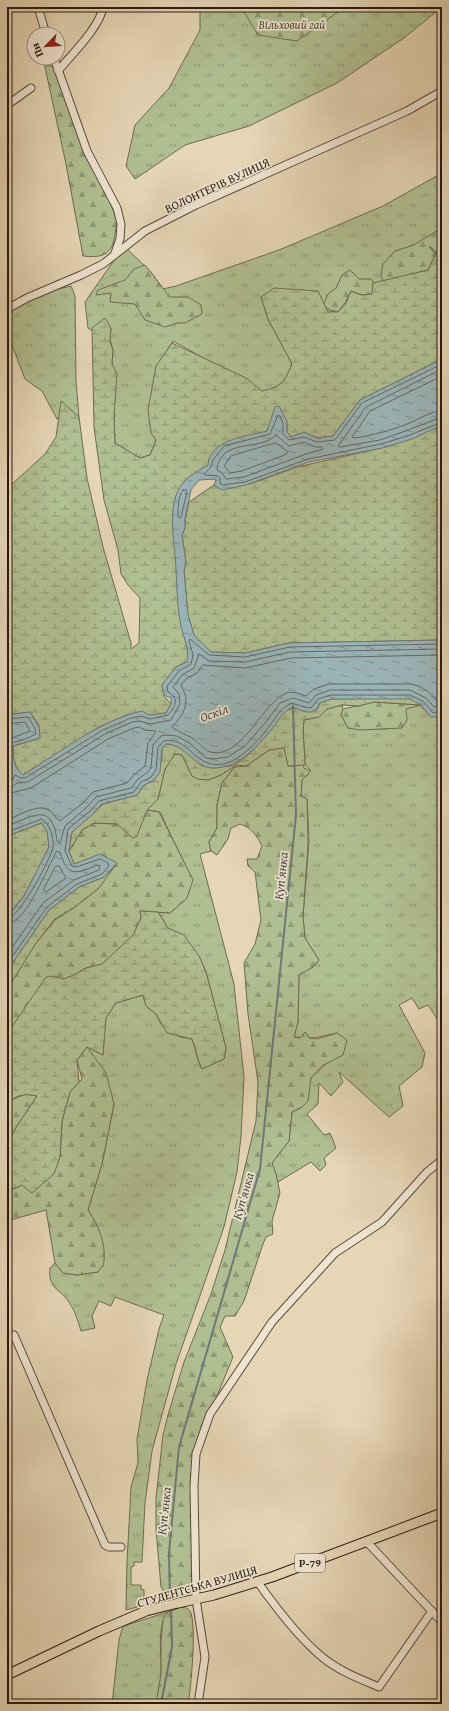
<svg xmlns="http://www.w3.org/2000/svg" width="449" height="1711" font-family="'Gentium Book Plus',serif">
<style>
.grass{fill:url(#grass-tufts);stroke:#6d6c51}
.forest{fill:url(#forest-firs);stroke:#6d6c51}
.wetland{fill:url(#wetland-marsh);stroke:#6d6c51}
.water{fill:url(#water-ripples);stroke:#6e7876}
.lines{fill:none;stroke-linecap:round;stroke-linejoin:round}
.shore{stroke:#626865;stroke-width:1}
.stream{stroke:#6e7876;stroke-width:2}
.minor-casing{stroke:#59493a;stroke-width:9}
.major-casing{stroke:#2a1a10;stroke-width:11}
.minor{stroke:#eee4d0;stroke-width:7}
.major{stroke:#e5d6b6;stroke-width:9}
.labels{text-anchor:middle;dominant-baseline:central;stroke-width:3.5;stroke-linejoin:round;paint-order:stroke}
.shield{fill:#eee4d0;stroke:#65574a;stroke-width:1}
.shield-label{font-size:11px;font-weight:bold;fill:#2a1a10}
.park-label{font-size:12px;font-style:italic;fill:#524c37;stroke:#eee4d0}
.street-label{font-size:12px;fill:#2a1a10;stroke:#eee4d0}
.water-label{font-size:13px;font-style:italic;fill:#4c4943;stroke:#eee4d0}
</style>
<defs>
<pattern id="grass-tufts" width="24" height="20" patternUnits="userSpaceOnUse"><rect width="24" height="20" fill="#b0bf92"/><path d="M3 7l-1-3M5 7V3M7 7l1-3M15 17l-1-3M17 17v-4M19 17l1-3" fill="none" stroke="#8f9a76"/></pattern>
<pattern id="forest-firs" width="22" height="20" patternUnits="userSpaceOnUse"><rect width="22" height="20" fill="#b0bf92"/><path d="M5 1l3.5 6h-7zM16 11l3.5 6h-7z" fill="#8f9a76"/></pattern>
<pattern id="wetland-marsh" width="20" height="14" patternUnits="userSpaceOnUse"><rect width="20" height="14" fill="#b0bf92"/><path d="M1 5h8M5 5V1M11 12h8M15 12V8" fill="none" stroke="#8f9a76"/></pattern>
<pattern id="water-ripples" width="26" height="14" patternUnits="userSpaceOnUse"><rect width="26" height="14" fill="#9bb6ba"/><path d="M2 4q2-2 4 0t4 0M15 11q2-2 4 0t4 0" fill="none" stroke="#7f9396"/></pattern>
</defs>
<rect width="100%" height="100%" fill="#e5d6b6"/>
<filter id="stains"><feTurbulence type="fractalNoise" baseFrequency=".005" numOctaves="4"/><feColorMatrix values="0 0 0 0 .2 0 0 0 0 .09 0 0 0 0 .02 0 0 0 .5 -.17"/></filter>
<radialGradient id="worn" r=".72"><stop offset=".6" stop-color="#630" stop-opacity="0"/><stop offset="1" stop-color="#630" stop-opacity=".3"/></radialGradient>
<g class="grass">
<path d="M200 7H442L404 38 337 83 249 126 185 145 135 179 126 166 135 125 169 88 200 30Z"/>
<path d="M442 173V258L338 312H328L261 297 268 319 292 364C285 381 282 387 262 391L173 341 156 369V440L150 455 140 458 115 443 112 364 113 350 110 339 111 328 92 331 88 328 85 302 124 246 150 271 163 289 176 286 279 250 383 206Z"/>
<path d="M71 286 75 296 76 381 79 417 57 419 42 391 25 379 7 332V327L15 303 37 294Z"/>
<path d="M419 704 431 717 442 714V1026L428 1005 419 1009 412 998 399 1005 425 1053 422 1067 399 1086 403 1106 389 1117 339 1072 343 1082 331 1096 319 1083 318 1104 307 1114 324 1135 330 1133 336 1148 324 1158 326 1165 320 1171 311 1162 278 1182 272 1163 289 1141 292 1112 301 1108 311 1078 326 1064 337 1033 314 1038 294 1037 298 1022 299 974 313 967 319 960 305 938 303 917 309 841 307 799 301 796 302 780 311 771 305 765C305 750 302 735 304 720L319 717 327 709 342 705 343 709 341 715 348 728 386 729 403 705Z"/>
<path d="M175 754 182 755 192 776 208 780 221 775 236 765 222 783 217 805V828L209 842 211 851 200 854 234 984 244 1077 241 1136 237 1172 224 1227 176 1364 152 1451 145 1503 142 1562H134V1566L131 1567V1585H141V1589L144 1590V1597L137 1607 126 1610 127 1562 131 1487 138 1463 137 1439 147 1380 159 1329 164 1315 115 1297 111 1306 99 1301 92 1316 95 1328 81 1331C78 1321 75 1311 69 1302 59 1288 48 1289 50 1268L55 1263 65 1273 77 1275 98 1272 97 1225 88 1210 102 1164 114 1104 86 1046 103 1055 105 1019 116 1003 143 995 146 1006 156 1014 161 1024 180 1037 192 1039C196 1049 196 1059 202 1069L224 1059 226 1048 206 972 199 956 168 928 158 912 170 913 187 898 192 880 160 812 147 810 158 799 165 769Z"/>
<path d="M168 1612C156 1628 162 1654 161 1673 161 1683 158 1694 156 1704H112L119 1640 123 1626Z"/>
</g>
<g class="forest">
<path d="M241 7H345L297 41 258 35Z"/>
<path d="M43 58H50L64 97 117 219C114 245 114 260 83 256L66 164Z"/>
<path d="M442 225V249L437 252 428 270 384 284 381 275 383 264 395 251 414 245 438 230Z"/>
<path d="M145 265C154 275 161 287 170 297H188L201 305 202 314 185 323H177L165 327 145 320 135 304 110 302 111 293 96 295 98 290 125 280 134 269Z"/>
<path d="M350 270 359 279H371L375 285 372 294 361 295 351 291 345 303 338 312 330 310 323 306 328 294 336 288 342 275Z"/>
<path d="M373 702 421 705 406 709 407 720 402 728 360 730 348 728 341 715 343 709Z"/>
<path d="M299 744 304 768 311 771 302 780 301 796 307 799 308 844 303 917 305 938 319 960 313 967 299 975 298 1022 294 1037 300 1038 305 1032 309 1038 317 1039 337 1033 347 1040 343 1055 322 1066 311 1078 308 1101 302 1107 292 1112 289 1141 272 1163 276 1174 280 1193 272 1221 273 1234 266 1237 263 1244 244 1301 235 1316H225L220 1327 233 1357 210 1413 196 1454V1586L180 1594 167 1596 161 1587 156 1530V1498L163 1435 168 1415 184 1362 211 1294 225 1250 256 1121 258 1082 248 1014 244 963 255 944 261 920 255 872 248 866 247 859H257L262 846C256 835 252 828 240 824L231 828 228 839 217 855 211 851 209 842 217 828V805L222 783 235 767 246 766 271 749Z"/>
<path d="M147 810 159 812 193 880 187 898 170 913 140 911 141 918 135 934 102 965 86 968 74 975 62 980 7 1044V991L13 979 36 943 56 919 75 907 99 888V855L74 864 69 851 82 830 94 823 117 824Z"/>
<path d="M87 1047 106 1073 114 1104 102 1164 88 1210C98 1225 106 1243 104 1261 104 1265 100 1269 98 1272L77 1275 63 1273 55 1263 46 1210 7 1221V1192L22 1185 60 1157 62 1121 70 1092 82 1079 77 1060Z"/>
<path d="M26 1094 37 1096 15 1129 7 1145V1105L11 1100Z"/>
<path d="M182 1607C186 1608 188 1608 190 1611 197 1622 191 1690 188 1704H156L161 1674V1642L163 1619 168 1612Z"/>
</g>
<g class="wetland">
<path d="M442 249V359L360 400 333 436 317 438 304 432 291 437 287 432V422L279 406 267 431 209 459 208 467 186 480C179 539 169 591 188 650L210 652 194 635 188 615 184 571 186 562 182 535 185 528V518L187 516 186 515 189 502 214 485 224 489 253 483 297 467 390 446 442 422V640L289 643 245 653 211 652 176 667 162 685 164 696 171 704 166 713 149 715 129 714 101 726 23 775C14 768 13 757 13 746L40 738 39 725 30 712 7 715V487L10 486 45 454 56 437 61 401 79 417 87 478 103 547 131 643V649L139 643 140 598 128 585 121 574 118 550 104 500 94 427 92 328 105 318 111 328 110 342 113 350 112 364 117 374 114 417 115 443 140 458 150 455 156 440 151 433 148 410 156 366 172 343 246 378 262 391C282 387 285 381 292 364L268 319 261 297 274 288 318 291 328 312H338L346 303 351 291 361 295 372 294 373 283 428 270 437 252Z"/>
<path d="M411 698 421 705 374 702 359 706 342 705 327 709 319 717 304 720C302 735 305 750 305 765L288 766 284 748 269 750 246 766 236 765 221 775 208 780 198 779 192 776 182 755 175 754 165 769 158 799 147 810 137 836 133 838 117 824 94 823 82 830 69 851 72 832 93 814 103 804 137 795 144 785 153 781 162 759V748L166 744C181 744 191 757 202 766 211 766 222 767 230 766 248 762 274 726 283 711L295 708 303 711 317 710 320 703 331 699Z"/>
<path d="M42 823 47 831 49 847 26 893 7 917V836Z"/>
<path d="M117 863 99 888 75 907 55 919 36 943 7 990V971L49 910 79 887 104 877Z"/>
<path d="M140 911 158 912 168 928 184 935 199 956 206 972 226 1048 224 1059 202 1069C197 1059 196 1049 192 1039L167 1033 156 1014 146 1006 143 995 116 1003 106 1018 103 1055 87 1047 77 1060 79 1082 70 1092 62 1121 60 1157 54 1174 32 1193 22 1185 7 1192V1145L15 1129 37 1096C25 1093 14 1095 7 1105V1039L9 1031 46 977 54 976 64 979 74 975 86 968 102 964 133 935 141 918Z"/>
</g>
<path class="water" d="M442 359V425L412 439 382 448 309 462 246 485 222 490 214 485 216 479 199 480 191 490 185 518V528L182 535 186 563 184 571 188 615 194 635 211 652 245 653 289 643 442 640V714L436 717H431L421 705 410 699H331L320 703C313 717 305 712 293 707 282 712 279 720 272 729 257 747 239 768 213 768 194 768 186 744 166 744L162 748 160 772 153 781 144 785 137 795 102 804 93 814 72 832 69 851 74 864 100 854 117 863 104 877 79 887 49 910 7 971V917L24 896 49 847 47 831 41 823 7 836V802L9 797 7 789 10 769 7 761V715L30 712 39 727 40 738 13 746C13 757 14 768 23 775 61 752 98 721 142 711L149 715 166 713 171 704V698L164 695 162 685 176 667 187 662C190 649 182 634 180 621 177 604 177 586 176 569 175 546 168 514 177 493 182 479 197 472 208 465 210 439 247 436 267 431L275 407 279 406 287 422V432L291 437 304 432 317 438 333 436 360 400Z"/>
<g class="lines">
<g class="shore">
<path d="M442 364 362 403 335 440 317 442 304 437 289 440 283 434V423L280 416 278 415 270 434 224 446 213 460 211 467 204 474 206 475 217 476 220 478V483L222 485 245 482 308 459 381 444 410 435 442 422"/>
<path d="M442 369 366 407 338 446 340 447 380 440 408 430 442 417"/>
<path d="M442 376 370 411 352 437 355 438C372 435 390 431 407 424 418 420 430 411 442 411"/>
<path d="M276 435 289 446 304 442 315 447H322L323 449 306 454 244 477 226 479 222 473 217 470C220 437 261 452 276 435Z"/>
<path d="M276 443 287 451V454L242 471 230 473 224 466 231 456Z"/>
<path d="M183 490H186L187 492 181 517 179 518 178 516C178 508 178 497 183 490Z"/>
<path d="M442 655 291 658 245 668 203 665 197 673 186 679 181 685C182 688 184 691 185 694 189 708 180 718 172 727 177 731 187 735 194 739 199 743 204 750 210 752 244 761 264 695 291 692 296 692 301 695 306 696L314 689 329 684H410C421 685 430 692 436 700H442"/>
<path d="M7 719 28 717 35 728 36 734 23 740 11 743 9 747 10 761 7 762"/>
<path d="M7 724 25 722 30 731 7 740"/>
<path d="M7 783 12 781 15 775 21 778H25L103 730 131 718 141 716 150 719 168 715C175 707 180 698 168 692L167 686 179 671 191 664 193 655 189 641 190 639 209 655 245 657 290 647 442 644"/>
<path d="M7 788 12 787 17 783 28 782 105 734 132 722 140 721 150 724 171 720 180 704 179 694 173 687 182 675 194 668 199 654 209 661 245 662 290 652 442 649"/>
<path d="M7 794 31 788 108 739 134 728 139 727 145 730 156 731 148 743 145 766 134 775 127 783 93 792 83 803 60 821C56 819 54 813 49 810 38 803 18 816 7 820"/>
<path d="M7 826C34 816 52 801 57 841L60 843 65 826 87 807 96 797 131 788 138 779 147 773 151 768 153 745 161 736 166 735 177 736 191 744 206 758 213 759 228 757 245 746 266 722 280 703 293 698 309 703 316 695 330 690H410L426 698 434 707 442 706"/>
<path d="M7 832 42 819C50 824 54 838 53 847 51 859 19 918 7 919"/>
<path d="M56 866H59L66 878 46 892 44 889Z"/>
<path d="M7 924C27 923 47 867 57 851L60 852C68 879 76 873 98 865L100 866 99 870 74 880 43 903 7 955"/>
<path d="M7 964 47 907 77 884 102 874 109 866 108 863 100 859 76 867 72 866 65 851 68 829 90 811 99 801 134 792 141 782 151 777 156 770 158 747 164 741C190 735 196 775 230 762 246 755 261 738 271 724 277 715 281 708 292 703L304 707 311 708 318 699 331 695H410L424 702 433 713 442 711"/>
</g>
<g class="stream">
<path d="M430 247 442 259"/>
<path d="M170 1602 169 1553 179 1447 260 1169 296 815 293 706"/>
<path d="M161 1704 172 1647 171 1608"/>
</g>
<defs>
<g id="minor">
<path d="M38 7 46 34"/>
<path d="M54 58 87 151 117 208 121 224 120 239 115 253"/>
<path d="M58 71C71 55 100 27 103 7"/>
<path d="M7 105 31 88"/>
<path d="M7 309 27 298 81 275 103 264 145 231 196 205 407 111 442 91"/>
<path d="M7 1340 14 1335 105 1545 109 1547H121"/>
<path d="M367 1542 442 1622"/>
<path d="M257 1581C276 1608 297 1636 322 1657 339 1671 360 1679 379 1687L432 1611"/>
<path d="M198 1704 205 1657 196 1599 194 1486 196 1454 210 1414 272 1322 335 1253 382 1222 427 1172 442 1160"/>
</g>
<path id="major" d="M7 1675 99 1631 146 1611 178 1603 214 1595 272 1577 442 1513"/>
</defs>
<use href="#minor" class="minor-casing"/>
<use href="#major" class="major-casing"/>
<use href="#minor" class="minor"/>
<use href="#major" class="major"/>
</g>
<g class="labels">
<rect class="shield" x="295" y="1554" width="30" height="18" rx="3"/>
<g class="shield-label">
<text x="310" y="1563">Р-79</text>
</g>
<g class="park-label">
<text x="292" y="24">Вільховий гай</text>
</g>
<g class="street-label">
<text transform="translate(217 185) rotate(-25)">ВОЛОНТЕРІВ ВУЛИЦЯ</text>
<text transform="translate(197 1586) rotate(-16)">СТУДЕНТСЬКА ВУЛИЦЯ</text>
</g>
<g class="water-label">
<text transform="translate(214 713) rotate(-20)">Оскіл</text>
<text transform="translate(281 876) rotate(-84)">Куп'янка</text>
<text transform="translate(243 1196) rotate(-74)">Куп'янка</text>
<text transform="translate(164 1511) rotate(-84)">Куп'янка</text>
</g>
</g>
<rect width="449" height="1711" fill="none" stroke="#e5d6b6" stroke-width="24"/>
<rect x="8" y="8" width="433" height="1695" fill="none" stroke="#2a1a10" stroke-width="2"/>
<rect x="12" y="12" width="425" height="1687" fill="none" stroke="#2a1a10"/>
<g transform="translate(46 46) rotate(245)"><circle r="19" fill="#eee4d0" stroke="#a09383"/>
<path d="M0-3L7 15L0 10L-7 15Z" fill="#8f2418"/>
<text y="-6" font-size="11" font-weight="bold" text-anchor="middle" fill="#2a1a10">Пн</text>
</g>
<rect width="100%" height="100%" filter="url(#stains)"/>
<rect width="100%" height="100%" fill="url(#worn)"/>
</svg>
